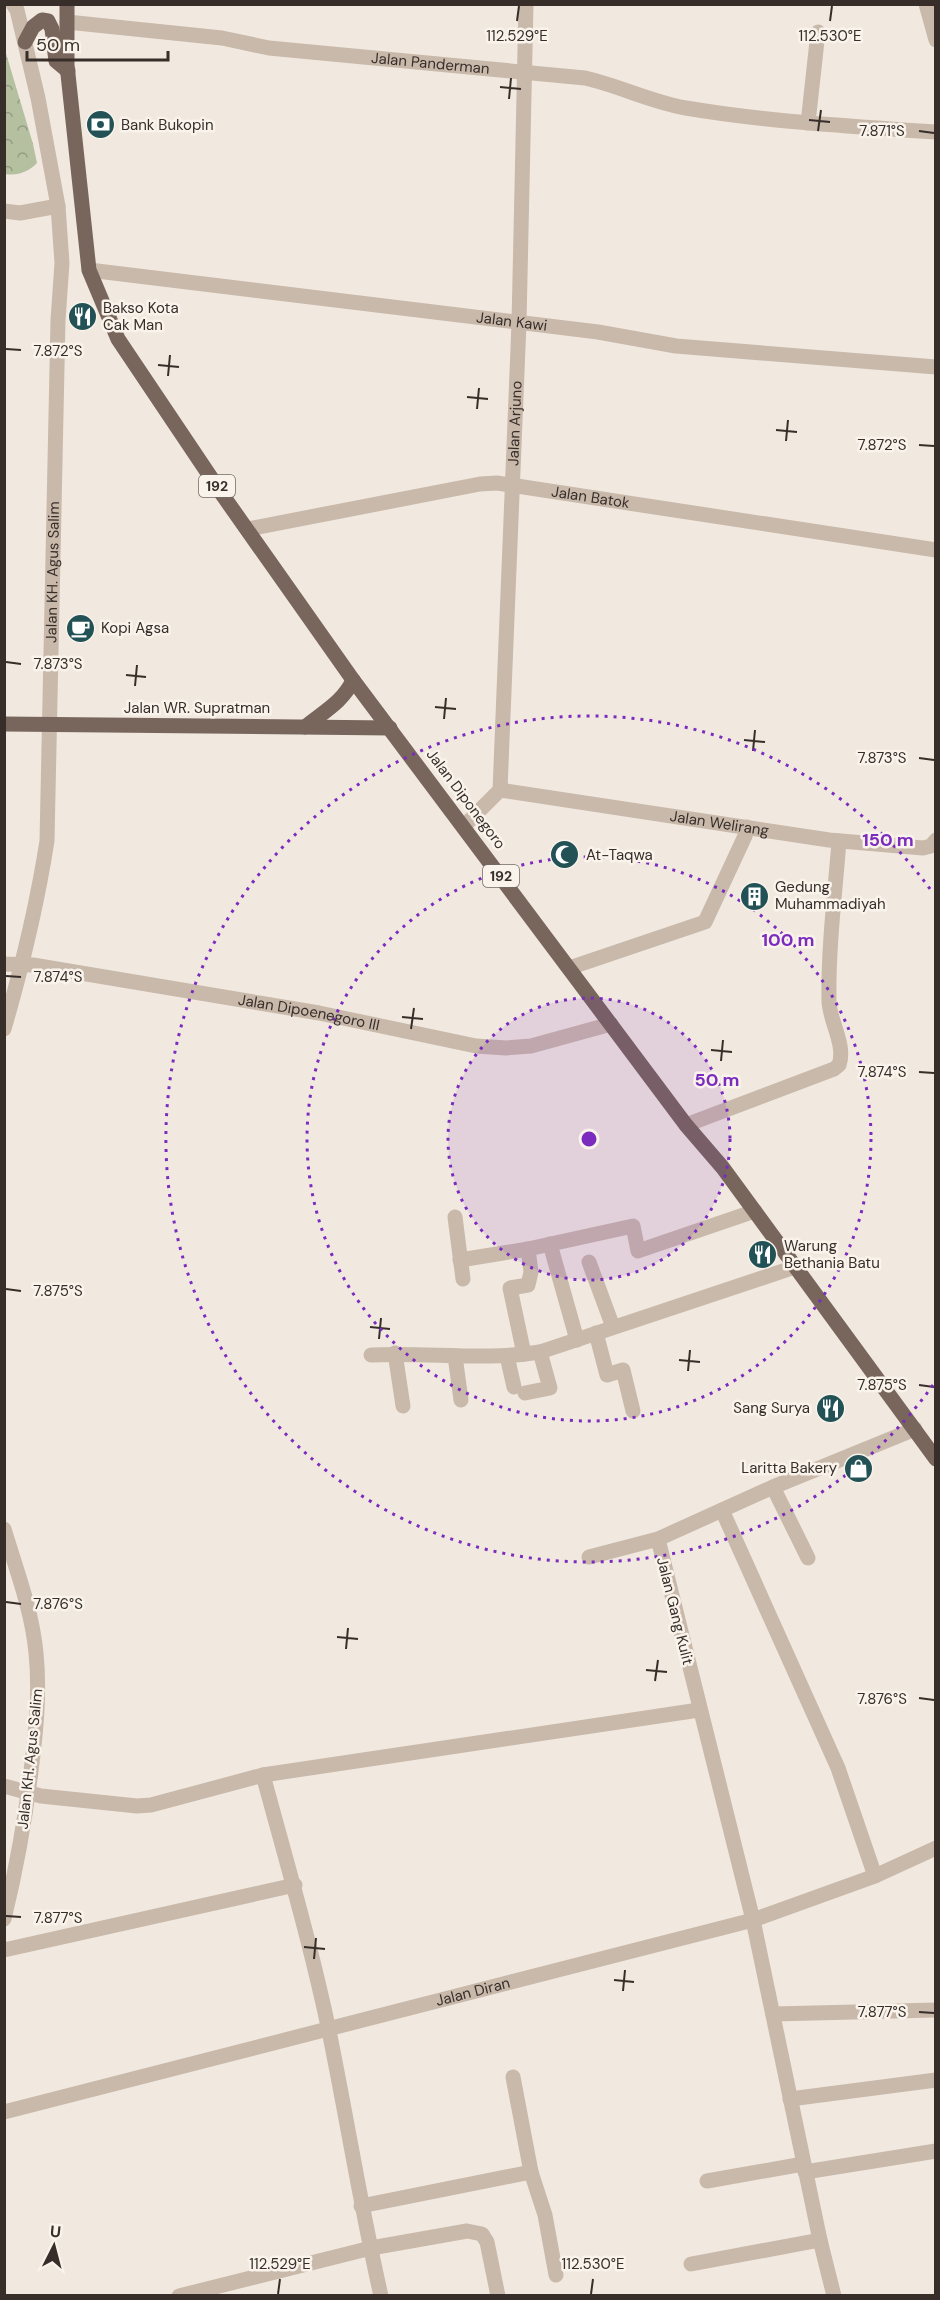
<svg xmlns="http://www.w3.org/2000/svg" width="940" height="2300" font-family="'DM Sans',sans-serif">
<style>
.forest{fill:url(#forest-crowns)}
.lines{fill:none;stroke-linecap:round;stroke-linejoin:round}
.minor{stroke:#c9b9ab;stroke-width:15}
.major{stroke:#78665c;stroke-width:15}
.ticks{fill:none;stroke:#372e2a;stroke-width:2}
.ring{fill:none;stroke:#7b2cbf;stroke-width:3;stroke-dasharray:3 6}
.labels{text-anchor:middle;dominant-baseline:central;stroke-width:5;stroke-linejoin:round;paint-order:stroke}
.shield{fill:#f9f3eb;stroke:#716964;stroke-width:1.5}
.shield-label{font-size:14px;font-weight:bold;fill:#372e2a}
.street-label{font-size:15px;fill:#372e2a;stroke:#f9f3eb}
.poi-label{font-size:15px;fill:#372e2a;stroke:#f9f3eb;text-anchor:start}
.ticks-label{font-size:15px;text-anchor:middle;fill:#372e2a;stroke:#f9f3eb;stroke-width:5;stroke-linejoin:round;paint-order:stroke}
.centre{fill:#7b2cbf;stroke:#f9f3eb;stroke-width:3}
.ring-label{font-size:18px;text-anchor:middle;font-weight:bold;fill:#7b2cbf;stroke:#f9f3eb;stroke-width:5;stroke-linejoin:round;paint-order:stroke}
</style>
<defs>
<pattern id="forest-crowns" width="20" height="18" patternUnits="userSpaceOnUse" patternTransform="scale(1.5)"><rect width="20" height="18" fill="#b4c0a0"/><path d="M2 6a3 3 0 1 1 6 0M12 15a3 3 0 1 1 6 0" fill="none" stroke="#939c83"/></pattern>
</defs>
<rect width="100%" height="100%" fill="#f1e9df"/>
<path class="forest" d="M5 50 33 144 37 163C28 172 18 176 5 174Z"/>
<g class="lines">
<g class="minor">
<path d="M926 4 936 40"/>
<path id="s1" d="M67 22 222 38 269 48 585 78C620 86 651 102 686 108 768 122 852 126 936 132"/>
<path d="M808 123 818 32"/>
<path d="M4 211 20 213 58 206"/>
<path id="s2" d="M89 270 598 332 676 346 936 367"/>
<path id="s3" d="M248 529 480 484 497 483 936 550"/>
<path id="s4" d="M500 790 829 840 923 848 931 846 936 840"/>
<path id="s5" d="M464 826 500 790 519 323 526 4"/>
<path id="s6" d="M4 964 33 965 319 1013 476 1046 506 1048 531 1046 611 1024"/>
<path d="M569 968 705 922 745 836 747 827"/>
<path id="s7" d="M4 1029C22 967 37 905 47 841L58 320 62 263 58 206 38 98 17 10 13 4"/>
<path d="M686 1125 834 1069 839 1065C846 1045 830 1022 829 1002 828 948 835 894 839 841"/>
<path d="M455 1217 463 1279"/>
<path d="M550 1244 577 1340"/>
<path d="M460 1260 528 1249"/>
<path d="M589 1262 613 1327"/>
<path d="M596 1333 607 1375 623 1370 633 1411"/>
<path d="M395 1353 403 1406"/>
<path d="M524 1354 510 1288 528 1285 531 1272 528 1249 633 1226 638 1251 755 1211"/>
<path d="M371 1355C428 1352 484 1361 540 1352L795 1267"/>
<path d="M455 1356 461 1400"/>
<path d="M507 1356 514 1387"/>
<path d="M525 1393 550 1388 540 1352"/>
<path d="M773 1487 808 1558"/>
<path d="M722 1510 838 1768 875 1876"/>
<path d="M4 1529C16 1569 32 1610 36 1653 40 1692 36 1732 31 1771 25 1821 16 1870 4 1919"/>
<path d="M589 1557 658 1539"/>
<path d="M263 1775C286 1860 311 1945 329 2031 347 2119 361 2208 381 2296"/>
<path d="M4 1786 41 1796 137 1806 151 1805 263 1775 699 1710"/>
<path d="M4 1950 295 1885"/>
<path d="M773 2014 936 2010"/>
<path d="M513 2077 531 2172 545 2215 556 2275"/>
<path d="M790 2099 936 2080"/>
<path id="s8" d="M4 2112 753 1920 875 1876 936 1848"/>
<path d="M805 2172 936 2151"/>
<path d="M707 2181 803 2164"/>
<path d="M361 2206 531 2172"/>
<path d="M691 2264 820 2240"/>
<path d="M179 2296 371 2248 467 2231 482 2234 487 2242 498 2296"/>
<path d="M834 2296 820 2240 753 1920 658 1539 773 1487 915 1429"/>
</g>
<g class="major">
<path d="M67 4V65L89 270 118 339 224 497 353 680 686 1125 723 1168 936 1459"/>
<path d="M25 42 33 27 42 20 48 21 52 29 56 61 68 71"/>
<path d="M4 724 390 728"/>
<path d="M305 727C323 712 343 702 353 680"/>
</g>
</g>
<path class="ticks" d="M517 21 519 6M830 21 832 6M500 87 521 89M509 99 511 78M809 120 830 122M818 131 821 110M919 131 934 133M6 349 21 350M158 365 179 367M168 376 170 355M467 397 488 399M477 409 479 388M776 430 797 432M786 441 788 420M919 445 934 446M6 662 21 664M126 675 146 677M135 686 137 665M435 707 456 709M444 719 446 698M744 740 765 742M753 751 755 730M919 758 934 760M6 976 21 977M402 1017 423 1019M411 1029 414 1008M711 1050 732 1052M721 1061 723 1040M919 1072 934 1073M6 1289 21 1291M370 1327 390 1329M379 1339 381 1318M679 1360 700 1362M688 1371 690 1350M919 1385 934 1387M6 1602 21 1604M337 1637 358 1639M346 1649 348 1628M646 1670 667 1672M655 1681 658 1660M919 1698 934 1700M6 1916 21 1917M304 1947 325 1949M314 1959 316 1938M614 1980 634 1982M623 1991 625 1970M919 2012 934 2013M278 2294 280 2279M591 2294 593 2279"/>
<circle cx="589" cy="1139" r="141" fill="#7b2cbf" fill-opacity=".12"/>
<g class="ring">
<circle cx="589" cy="1139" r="141"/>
<circle cx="589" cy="1139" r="282"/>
<path d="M933 1385A423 423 0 1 1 933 893"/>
</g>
<defs>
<symbol id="bank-disc" viewBox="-11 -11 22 22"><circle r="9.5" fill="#225256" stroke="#f9f3eb"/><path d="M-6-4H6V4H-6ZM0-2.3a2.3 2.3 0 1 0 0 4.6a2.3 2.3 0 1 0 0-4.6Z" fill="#fff"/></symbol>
<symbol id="restaurant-disc" viewBox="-11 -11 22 22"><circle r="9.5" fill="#225256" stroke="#f9f3eb"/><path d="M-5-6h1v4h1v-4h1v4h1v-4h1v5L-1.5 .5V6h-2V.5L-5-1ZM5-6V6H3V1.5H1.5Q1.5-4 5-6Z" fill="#fff"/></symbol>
<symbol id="cafe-disc" viewBox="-11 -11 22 22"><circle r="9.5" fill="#225256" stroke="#f9f3eb"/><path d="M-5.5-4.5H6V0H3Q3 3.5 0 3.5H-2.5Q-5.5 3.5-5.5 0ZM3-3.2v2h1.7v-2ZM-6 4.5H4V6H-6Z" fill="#fff"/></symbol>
<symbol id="mosque-disc" viewBox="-11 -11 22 22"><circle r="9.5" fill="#225256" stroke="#f9f3eb"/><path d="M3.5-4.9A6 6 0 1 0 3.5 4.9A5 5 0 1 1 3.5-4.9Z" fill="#fff"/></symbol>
<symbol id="building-disc" viewBox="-11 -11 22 22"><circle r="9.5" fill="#225256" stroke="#f9f3eb"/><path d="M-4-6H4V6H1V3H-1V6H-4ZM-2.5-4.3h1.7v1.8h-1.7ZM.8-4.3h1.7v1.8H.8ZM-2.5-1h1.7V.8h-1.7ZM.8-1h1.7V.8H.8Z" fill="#fff"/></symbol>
<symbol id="shop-disc" viewBox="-11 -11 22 22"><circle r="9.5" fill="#225256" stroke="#f9f3eb"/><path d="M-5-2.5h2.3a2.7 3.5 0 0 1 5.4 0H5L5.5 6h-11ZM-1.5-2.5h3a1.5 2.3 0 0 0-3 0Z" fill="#fff"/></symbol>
</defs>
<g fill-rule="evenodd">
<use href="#bank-disc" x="84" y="108" width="33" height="33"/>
<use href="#restaurant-disc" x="66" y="300" width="33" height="33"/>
<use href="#cafe-disc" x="64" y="612" width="33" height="33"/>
<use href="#mosque-disc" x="548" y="838" width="33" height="33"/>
<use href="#building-disc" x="738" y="880" width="33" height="33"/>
<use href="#restaurant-disc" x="746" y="1238" width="33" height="33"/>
<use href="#restaurant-disc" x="814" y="1392" width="33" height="33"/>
<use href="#shop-disc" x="842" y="1452" width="33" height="33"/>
</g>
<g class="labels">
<g class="shield">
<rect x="199" y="475" width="36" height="22" rx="4.5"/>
<rect x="483" y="865" width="36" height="22" rx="4.5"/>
</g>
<g class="shield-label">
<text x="217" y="486">192</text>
<text x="501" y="876">192</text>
</g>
<g class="street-label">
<text stroke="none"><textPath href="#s1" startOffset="366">Jalan Panderman</textPath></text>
<text stroke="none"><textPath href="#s2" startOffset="426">Jalan Kawi</textPath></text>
<text stroke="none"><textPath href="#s5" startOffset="418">Jalan Arjuno</textPath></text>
<text stroke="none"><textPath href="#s3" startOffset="348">Jalan Batok</textPath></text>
<text stroke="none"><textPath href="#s7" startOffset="462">Jalan KH. Agus Salim</textPath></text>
<text x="197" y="708">Jalan WR. Supratman</text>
<text transform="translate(466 799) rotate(53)">Jalan Diponegoro</text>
<text stroke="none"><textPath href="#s4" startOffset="222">Jalan Welirang</textPath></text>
<text stroke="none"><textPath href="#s6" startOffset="309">Jalan Dipoenegoro III</textPath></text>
<text transform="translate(675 1611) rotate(76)">Jalan Gang Kulit</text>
<text transform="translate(30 1759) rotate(-84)">Jalan KH. Agus Salim</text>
<text stroke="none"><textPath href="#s8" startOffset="484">Jalan Diran</textPath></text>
</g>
<g class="poi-label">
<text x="121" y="125">Bank Bukopin</text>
<text x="103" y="308">Bakso Kota<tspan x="103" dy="17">Cak Man</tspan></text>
<text x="101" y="628">Kopi Agsa</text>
<text x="586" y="855">At-Taqwa</text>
<text x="775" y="887">Gedung<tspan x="775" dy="17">Muhammadiyah</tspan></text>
<text x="784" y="1246">Warung<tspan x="784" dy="17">Bethania Batu</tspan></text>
<text x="810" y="1408" text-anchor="end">Sang Surya</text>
<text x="837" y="1468" text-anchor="end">Laritta Bakery</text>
</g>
</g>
<g class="ticks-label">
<text x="517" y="41">112.529°E</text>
<text x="830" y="41">112.530°E</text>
<text x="882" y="136">7.871°S</text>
<text x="58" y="356">7.872°S</text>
<text x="882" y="450">7.872°S</text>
<text x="58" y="669">7.873°S</text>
<text x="882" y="763">7.873°S</text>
<text x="58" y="982">7.874°S</text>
<text x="882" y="1077">7.874°S</text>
<text x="58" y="1296">7.875°S</text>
<text x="882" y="1390">7.875°S</text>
<text x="58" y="1609">7.876°S</text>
<text x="882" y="1704">7.876°S</text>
<text x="58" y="1923">7.877°S</text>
<text x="882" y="2017">7.877°S</text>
<text x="280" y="2269">112.529°E</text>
<text x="593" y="2269">112.530°E</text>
</g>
<circle cx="589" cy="1139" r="9" class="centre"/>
<g class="ring-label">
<text x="888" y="846">150 m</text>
<text x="788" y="946">100 m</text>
<text x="717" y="1086">50 m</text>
</g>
<rect width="940" height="2300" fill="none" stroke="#372e2a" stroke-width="12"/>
<g transform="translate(54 2246) rotate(6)" stroke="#f9f3eb" stroke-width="4.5" paint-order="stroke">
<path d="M0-4.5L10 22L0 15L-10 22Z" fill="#372e2a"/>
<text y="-9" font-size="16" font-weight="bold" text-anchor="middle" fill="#372e2a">U</text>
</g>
<path d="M27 51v9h141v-9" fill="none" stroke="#372e2a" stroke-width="3"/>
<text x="36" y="51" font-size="18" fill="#372e2a" stroke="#f9f3eb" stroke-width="4.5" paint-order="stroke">50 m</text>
</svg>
